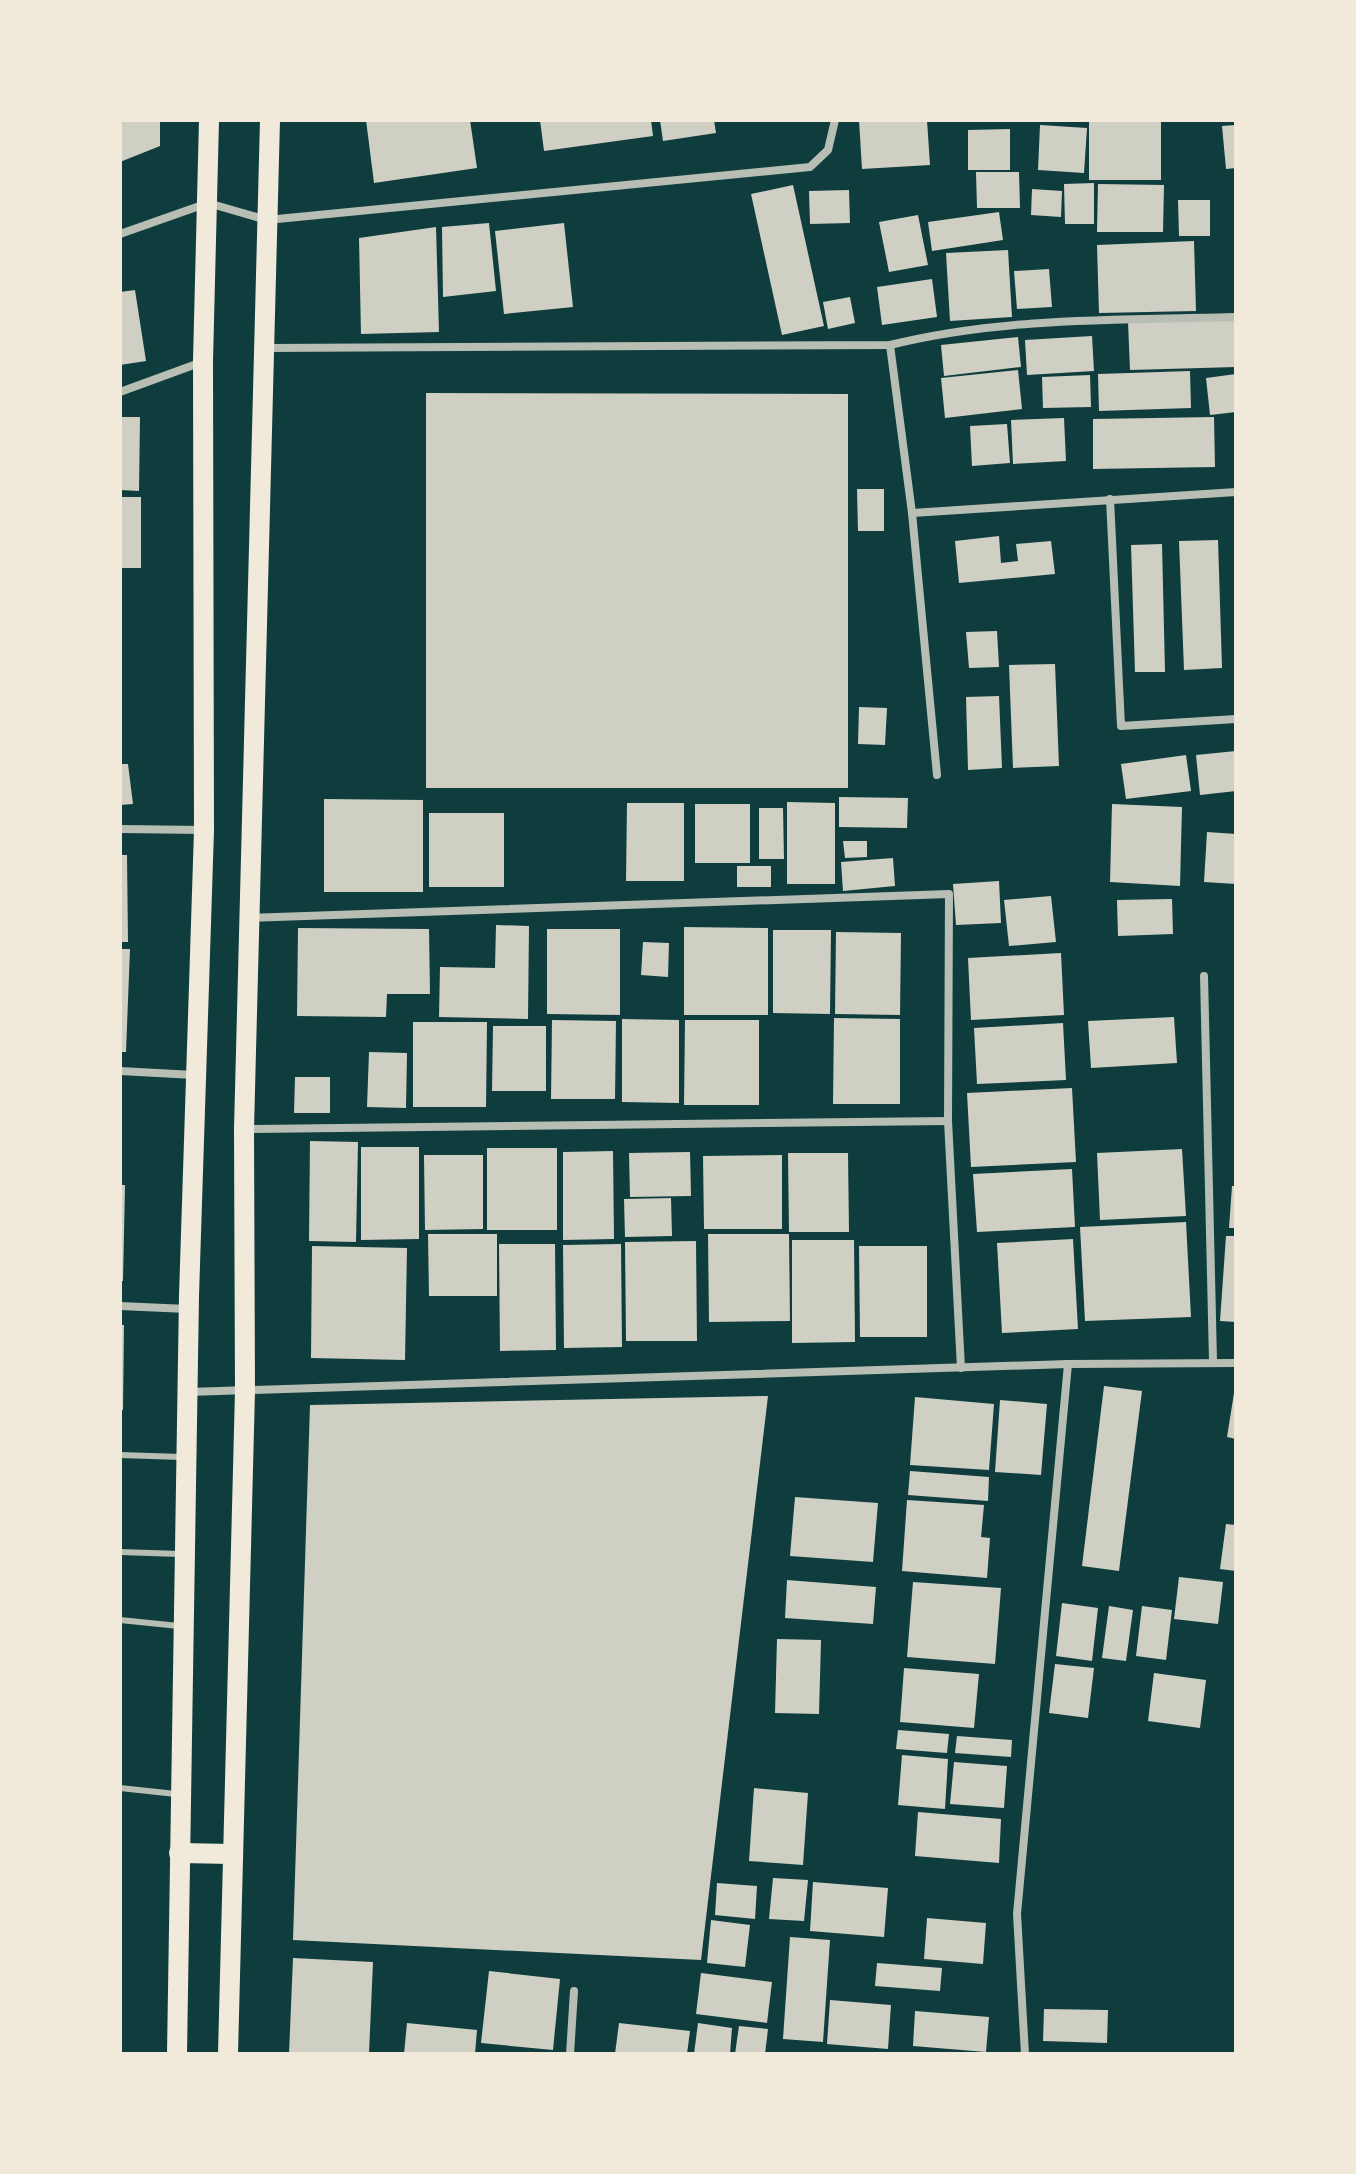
<svg xmlns="http://www.w3.org/2000/svg" width="1356" height="2174" font-family="Jost,sans-serif">
<style>
.building{fill:#cfcfc3}
.lines{fill:none;stroke-linecap:round;stroke-linejoin:round}
.service{stroke:#b8beb3;stroke-width:6}
.minor{stroke:#b8beb3;stroke-width:8}
.primary{stroke:#f1e9da;stroke-width:20}
</style>
<rect width="100%" height="100%" fill="#0f3d3e"/>
<g class="building">
<path d="M120 120H160V146L120 162Z"/>
<path d="M366 120H470L477 168 374 183Z"/>
<path d="M540 120H651L653 136 544 151Z"/>
<path d="M660 120H714L716 133 663 141Z"/>
<path d="M859 120H927L930 165 862 169Z"/>
<rect x="1089" y="120" width="72" height="60"/>
<path d="M1040 125 1087 128 1084 173 1038 170Z"/>
<path d="M1236 125V168L1226 169 1222 126Z"/>
<path d="M1010 129V170H968V130Z"/>
<path d="M976 172H1019L1020 208H977Z"/>
<path d="M1094 183V224H1065L1064 184Z"/>
<path d="M1098 184 1164 185 1163 232H1097Z"/>
<path d="M793 185 824 326 782 335 751 194Z"/>
<path d="M1032 189 1062 191 1061 217 1031 215Z"/>
<path d="M849 190 850 223 810 224 809 191Z"/>
<path d="M1178 200H1210V236H1179Z"/>
<path d="M999 212 1003 240 932 251 928 222Z"/>
<path d="M918 215 928 265 889 272 879 222Z"/>
<path d="M489 223 496 291 443 297 442 227Z"/>
<path d="M564 223 573 307 504 314 495 231Z"/>
<path d="M436 227 439 332 361 334 359 238Z"/>
<path d="M1194 241 1196 311 1099 313 1097 245Z"/>
<path d="M1008 250 1012 317 950 321 946 253Z"/>
<path d="M1049 269 1052 307 1017 309 1014 271Z"/>
<path d="M932 279 937 317 882 325 877 287Z"/>
<path d="M135 290 146 361 120 365V292Z"/>
<path d="M850 297 855 323 828 329 823 302Z"/>
<path d="M1236 319V367L1130 370 1128 322Z"/>
<path d="M1092 336 1094 371 1027 375 1025 340Z"/>
<path d="M1018 337 1021 367 944 376 941 345Z"/>
<path d="M1018 370 1022 409 945 418 941 378Z"/>
<path d="M1190 371 1191 408 1099 411 1098 374Z"/>
<path d="M1236 374V412L1210 415 1206 378Z"/>
<path d="M1090 375 1091 407 1043 408 1042 377Z"/>
<path d="M426 393 848 394V788H426Z"/>
<path d="M120 417H140L139 491 120 490Z"/>
<path d="M1214 417 1215 467 1093 469V419Z"/>
<path d="M1064 418 1066 461 1013 464 1011 420Z"/>
<path d="M1007 424 1010 463 972 466 970 426Z"/>
<path d="M857 489H884V531H858Z"/>
<rect x="120" y="497" width="21" height="71"/>
<path d="M999 536 1001 563 1018 561 1016 544 1051 541 1055 574 959 583 955 541Z"/>
<path d="M1218 540 1222 668 1184 670 1179 541Z"/>
<path d="M1162 544 1165 672H1135L1131 545Z"/>
<path d="M997 631 999 667 969 668 966 632Z"/>
<path d="M1055 664 1059 766 1013 768 1009 665Z"/>
<path d="M999 696 1002 768 968 770 966 697Z"/>
<path d="M859 707 887 708 885 745 858 744Z"/>
<path d="M1236 751V791L1200 795 1196 755Z"/>
<path d="M1186 755 1191 791 1126 799 1121 764Z"/>
<path d="M120 764H128L133 804 120 805Z"/>
<path d="M839 797 908 798 907 828 839 827Z"/>
<path d="M324 799 423 800V892H324Z"/>
<path d="M787 802 835 803V884H787Z"/>
<path d="M627 803H684V881H626Z"/>
<rect x="695" y="804" width="55" height="59"/>
<path d="M1112 804 1182 807 1180 886 1110 882Z"/>
<path d="M759 808H783L784 859H759Z"/>
<rect x="429" y="813" width="75" height="74"/>
<path d="M1207 832 1236 834V884L1204 882Z"/>
<path d="M843 841H867V857L845 858Z"/>
<path d="M120 855H127L128 942H120Z"/>
<path d="M893 858 895 886 843 891 841 862Z"/>
<rect x="737" y="866" width="34" height="21"/>
<path d="M999 881 1001 923 956 925 953 884Z"/>
<path d="M1051 896 1056 942 1009 946 1004 900Z"/>
<path d="M1172 899 1173 934 1118 936 1117 900Z"/>
<path d="M496 925 529 926 528 1019 439 1017 440 967 495 968Z"/>
<path d="M684 927 768 928V1015H684Z"/>
<path d="M298 928 429 929 430 994H387L386 1017 297 1016Z"/>
<path d="M547 929H620V1015L547 1014Z"/>
<path d="M773 930H831L830 1014 773 1013Z"/>
<path d="M836 932 901 933 900 1015 835 1014Z"/>
<path d="M643 942 669 943 668 977 641 975Z"/>
<path d="M120 949H130L126 1052H120Z"/>
<path d="M1061 953 1064 1015 971 1020 968 958Z"/>
<path d="M1174 1017 1177 1063 1091 1068 1088 1021Z"/>
<path d="M834 1018 900 1019V1104H833Z"/>
<path d="M622 1019 679 1020V1103L622 1102Z"/>
<path d="M552 1020 616 1021 615 1099H551Z"/>
<path d="M685 1020H759V1105H684Z"/>
<path d="M413 1022H487L486 1107H413Z"/>
<path d="M1063 1023 1066 1080 977 1084 974 1028Z"/>
<path d="M493 1026H546V1091H492Z"/>
<path d="M369 1052 407 1053 406 1108 367 1107Z"/>
<path d="M295 1077H330V1113H294Z"/>
<path d="M1072 1088 1076 1162 971 1167 967 1093Z"/>
<path d="M310 1141 358 1142 356 1242 309 1241Z"/>
<path d="M361 1147H419V1239L361 1240Z"/>
<rect x="487" y="1148" width="70" height="82"/>
<path d="M1182 1149 1186 1216 1100 1220 1097 1153Z"/>
<path d="M613 1151 614 1239 563 1240V1152Z"/>
<path d="M690 1152 691 1196 630 1197 629 1153Z"/>
<path d="M788 1153H848L849 1232H789Z"/>
<path d="M424 1155H483V1229L425 1230Z"/>
<path d="M782 1155V1229H704L703 1156Z"/>
<path d="M1072 1169 1075 1227 977 1232 973 1174Z"/>
<path d="M120 1185H125L123 1281H120Z"/>
<path d="M1232 1186H1236V1228H1229Z"/>
<path d="M671 1198 672 1236 625 1237 624 1199Z"/>
<path d="M1186 1222 1191 1317 1085 1321 1080 1227Z"/>
<path d="M428 1234H497V1296H429Z"/>
<path d="M708 1234H789L790 1321 709 1322Z"/>
<path d="M1226 1236H1236V1322L1220 1321Z"/>
<path d="M1073 1239 1078 1329 1002 1333 997 1243Z"/>
<path d="M792 1240H854L855 1342 792 1343Z"/>
<path d="M696 1241 697 1341H626L625 1242Z"/>
<path d="M499 1244H555L556 1350 500 1351Z"/>
<path d="M621 1244 622 1347 564 1348 563 1245Z"/>
<path d="M312 1246 407 1248 405 1360 311 1358Z"/>
<path d="M859 1246H927V1337H860Z"/>
<path d="M120 1325H124L123 1410H120Z"/>
<path d="M1104 1386 1142 1391 1119 1571 1082 1566Z"/>
<path d="M1234 1393H1236V1439L1227 1437Z"/>
<path d="M768 1396 701 1960 293 1940 310 1405Z"/>
<path d="M915 1397 994 1404 989 1470 910 1465Z"/>
<path d="M1000 1400 1047 1404 1041 1475 995 1472Z"/>
<path d="M910 1471 989 1477 988 1501 908 1495Z"/>
<path d="M795 1497 878 1503 873 1562 790 1556Z"/>
<path d="M907 1500 984 1505 981 1537 990 1538 987 1578 902 1571Z"/>
<path d="M1226 1524 1236 1525V1571L1220 1569Z"/>
<path d="M1179 1577 1223 1582 1218 1624 1174 1619Z"/>
<path d="M787 1580 876 1587 873 1624 785 1618Z"/>
<path d="M913 1582 1001 1588 995 1664 907 1657Z"/>
<path d="M1062 1603 1098 1608 1092 1661 1056 1656Z"/>
<path d="M1109 1606 1133 1610 1126 1661 1102 1658Z"/>
<path d="M1142 1606 1172 1610 1166 1660 1136 1656Z"/>
<path d="M777 1639 821 1640 819 1714 775 1713Z"/>
<path d="M1055 1664 1094 1668 1088 1718 1049 1713Z"/>
<path d="M904 1668 979 1674 974 1728 900 1722Z"/>
<path d="M1154 1673 1206 1680 1200 1728 1148 1721Z"/>
<path d="M898 1730 949 1734 947 1753 896 1749Z"/>
<path d="M957 1736 1012 1740 1011 1757 955 1753Z"/>
<path d="M902 1755 948 1759 945 1809 898 1805Z"/>
<path d="M954 1762 1007 1766 1004 1808 950 1804Z"/>
<path d="M754 1788 808 1793 803 1865 749 1861Z"/>
<path d="M918 1812 1001 1819 999 1863 915 1856Z"/>
<path d="M773 1878 808 1880 804 1921 769 1919Z"/>
<path d="M813 1882 888 1888 884 1937 810 1931Z"/>
<path d="M717 1883 757 1886 755 1919 715 1915Z"/>
<path d="M927 1918 986 1923 983 1964 924 1959Z"/>
<path d="M711 1920 750 1925 745 1967 707 1963Z"/>
<path d="M790 1937 830 1940 823 2042 783 2039Z"/>
<path d="M293 1958 373 1962 369 2054H289Z"/>
<path d="M877 1963 942 1968 940 1991 875 1986Z"/>
<path d="M489 1971 560 1979 553 2050 481 2043Z"/>
<path d="M701 1973 772 1982 767 2023 696 2014Z"/>
<path d="M830 2000 891 2005 888 2049 827 2044Z"/>
<path d="M1044 2009 1108 2010 1107 2043 1043 2041Z"/>
<path d="M915 2011 989 2017 986 2052 913 2046Z"/>
<path d="M407 2023 477 2030 475 2054H404Z"/>
<path d="M619 2023 690 2031 687 2054H615Z"/>
<path d="M698 2023 732 2028 730 2054H694Z"/>
<path d="M739 2026 768 2029 765 2054H735Z"/>
</g>
<g class="lines">
<g class="service">
<path d="M120 1455 182 1457"/>
<path d="M120 1552 180 1554"/>
<path d="M120 1620 179 1626"/>
<path d="M120 1788 176 1794"/>
</g>
<g class="minor">
<path d="M120 234 208 203 267 220 810 167 828 150 835 120"/>
<path d="M890 345 912 513 937 775"/>
<path d="M267 348 890 345C1002 317 1121 320 1236 317"/>
<path d="M120 392 202 362"/>
<path d="M1110 499 1121 726 1236 719"/>
<path d="M912 513 1236 492"/>
<path d="M120 829 203 830"/>
<path d="M249 918 949 894 948 1121 961 1368"/>
<path d="M1204 976 1213 1361"/>
<path d="M120 1071 194 1075"/>
<path d="M245 1129 948 1121"/>
<path d="M120 1306 187 1309"/>
<path d="M189 1392 1068 1364 1236 1363"/>
<path d="M570 2054 574 1991"/>
<path d="M1025 2054 1017 1914 1068 1364"/>
</g>
<g class="primary">
<path d="M179 1853 232 1854"/>
<path d="M177 2054 189 1296 204 830 203 361 209 120"/>
<path d="M228 2054 245 1391 244 1129 270 120"/>
</g>
</g>
<rect width="1356" height="2174" fill="none" stroke="#f1e9da" stroke-width="244"/>
</svg>
